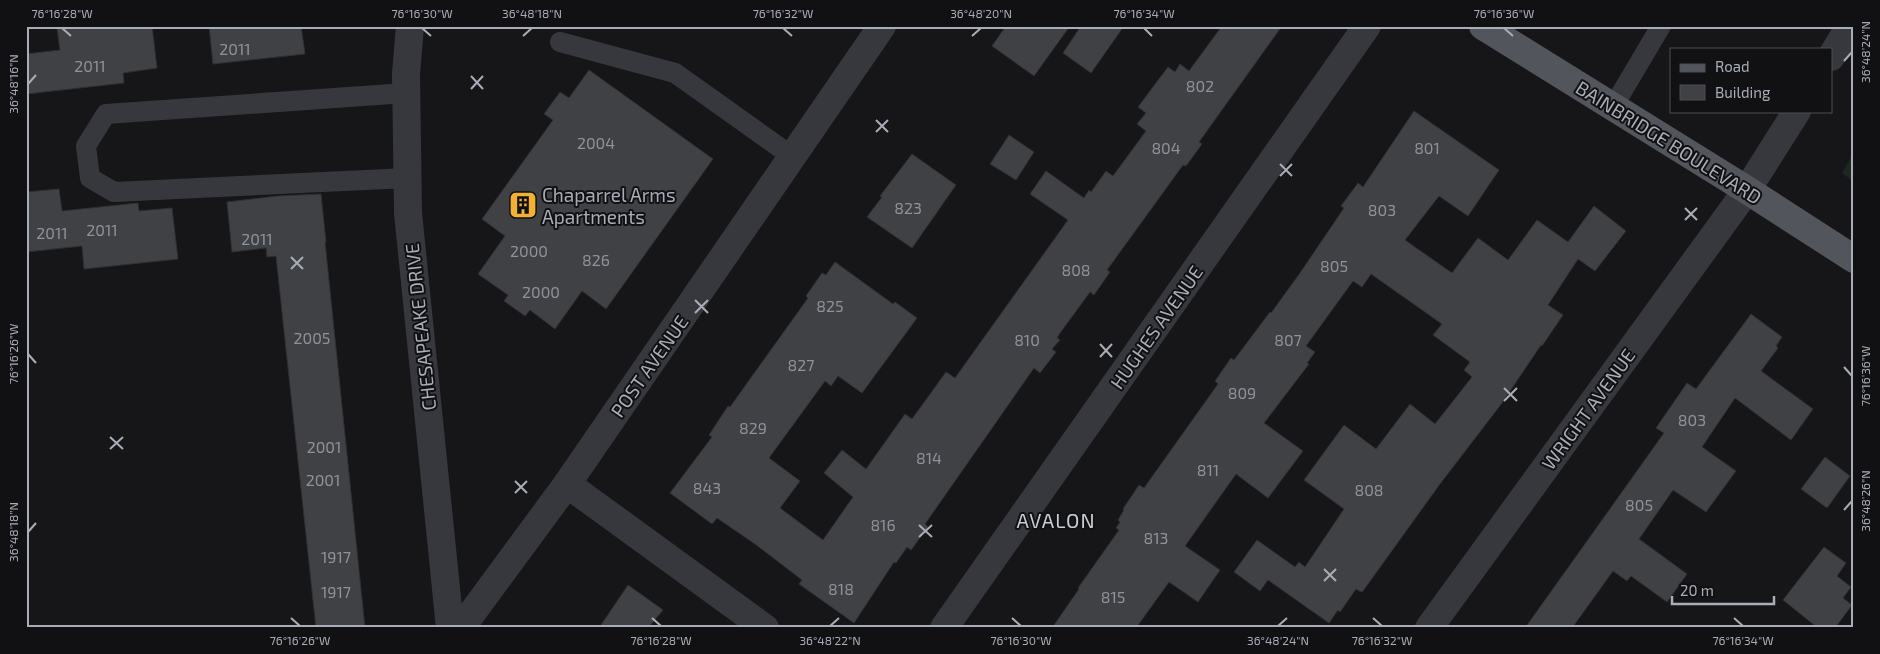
<svg xmlns="http://www.w3.org/2000/svg" width="1880" height="654" font-family="'Exo 2',sans-serif">
<style>
.green{fill:#1e261f}
.building{fill:#404145;stroke:#303034}
.lines{fill:none;stroke-linecap:round;stroke-linejoin:round}
.service{stroke:#37383d;stroke-width:20}
.minor{stroke:#37383d;stroke-width:28}
.tertiary{stroke:#37383d;stroke-width:28}
.primary{stroke:#53555c;stroke-width:28}
.ticks{fill:none;stroke:#a8adb8;stroke-width:2}
.labels{text-anchor:middle;dominant-baseline:central;stroke-width:4;stroke-linejoin:round;paint-order:stroke}
.number-label{font-size:16px;fill:#8e929b}
.street-label{font-size:19px;fill:#a8adb8;stroke:#111113}
.poi-label{font-size:19px;fill:#a8adb8;stroke:#111113;text-anchor:start}
.neighbourhood-label{font-size:20px;letter-spacing:1px;fill:#c9ccd4;stroke:#111113}
.neatline{fill:none;stroke:#a8adb8;stroke-width:2}
.ticks-label{font-size:12px;text-anchor:middle;fill:#a8adb8}
</style>
<rect width="100%" height="100%" fill="#161618"/>
<path class="green" d="M1854 152V182L1842 173Z"/>
<g class="building">
<path d="M73 26H152L157 68 123 73 124 83 26 94V54L60 50 57 28Z"/>
<path d="M209 26H301L305 54 213 64Z"/>
<path d="M1006 26H1070L1034 76 992 46Z"/>
<path d="M1081 26H1124L1091 73 1063 53Z"/>
<path d="M1222 26H1282L1199 142 1202 144 1186 166 1183 165 1107 270 1110 272 1094 295 1090 292 1060 333 1057 338 1060 340 1052 349 1056 352 1040 373 1034 368 925 524 928 527 911 550 907 547 896 563 894 562 854 623 799 584 802 580 755 544 717 518 712 524 670 493 712 437 709 435 728 406 730 407 808 298 806 296 822 273 826 275 835 262 893 304 895 302 917 318 862 393 838 376 831 386 825 381 769 458 800 481 780 508 823 540 853 497 824 473 842 450 866 469 905 414 912 419 946 372 955 378 1068 220 1030 194 1046 171 1084 198 1089 190 1091 192 1106 171 1113 176 1146 131 1137 124 1146 113 1138 107 1168 67 1175 72 1180 64 1189 71Z"/>
<path d="M589 70 713 159 606 309 582 291 555 329 530 310 525 316 504 301 508 295 478 274 505 236 482 219 553 120 544 114 560 92 569 98Z"/>
<path d="M1414 111 1499 170 1468 216 1439 196 1405 240 1452 273 1478 238 1508 260 1537 220 1568 242 1594 206 1626 231 1595 271 1578 259 1548 305 1563 315 1542 346 1541 345 1502 403 1440 484 1363 591 1361 592 1356 589 1340 612 1338 610 1329 623 1268 580 1260 591 1234 572 1257 540 1295 567 1299 562 1305 567 1344 509 1304 480 1344 425 1376 449 1410 404 1435 424 1472 377 1464 370 1470 362 1433 335 1442 324 1371 274 1362 287 1353 281 1306 346 1315 352 1307 363 1309 364 1264 423 1303 451 1268 498 1236 474 1185 546 1220 570 1198 602 1169 582 1136 628H1052L1079 589 1078 588 1119 530 1116 528 1120 522 1118 520 1124 510 1123 509 1139 485 1144 488 1218 384 1215 381 1231 358 1234 360 1270 312 1271 313 1300 273 1344 208 1341 206 1358 183 1363 187Z"/>
<path d="M1009 135 1034 152 1016 180 990 164Z"/>
<path d="M912 154 956 185 912 248 867 217 882 197 880 196Z"/>
<path d="M59 189 62 211 138 203 139 211 172 208 178 259 84 269 82 246 26 252V192Z"/>
<path d="M321 194 326 242H325L365 628H316L276 256 267 257 266 248 232 252 227 202 278 196Z"/>
<path d="M1751 314 1782 337 1776 346 1778 348 1761 371 1813 409 1791 440 1735 398 1702 447 1736 471 1706 512 1673 490 1639 539 1687 574 1667 602 1631 576 1627 581 1613 571 1572 628H1525L1664 433 1656 428 1687 383 1696 389Z"/>
<path d="M1825 457 1850 476 1827 508 1801 489Z"/>
<path d="M1824 547 1846 563 1837 576 1851 587 1843 598 1852 605 1835 628H1818L1783 600Z"/>
<path d="M628 585 663 610 648 628H599Z"/>
</g>
<g class="lines">
<g class="service">
<path d="M560 42 675 73 793 157"/>
<path d="M406 93 106 114 86 146 90 178 114 192 408 178"/>
<path d="M1613 107 1661 26"/>
</g>
<g class="minor">
<path d="M1831 57 1850 26"/>
<path d="M567 484 765 628"/>
<path d="M461 628 567 484 882 26"/>
<path d="M944 628 1367 26"/>
<path d="M1429 628 1747 190 1797 111"/>
</g>
<path class="tertiary" d="M410 26 406 74 408 213 450 628"/>
<path class="primary" d="M1483 26 1747 190 1854 259"/>
</g>
<path class="ticks" d="M62 28 71 36M422 28 431 36M783 28 792 36M1144 28 1152 36M1504 28 1513 36M523 36 532 28M972 36 981 28M1844 61 1852 52M471 76 483 89M28 84 36 75M471 89 483 76M876 120 888 132M876 132 888 120M1280 164 1292 176M1280 176 1292 164M1685 208 1697 220M1685 220 1697 208M291 257 303 269M291 269 303 257M695 300 708 313M695 313 708 300M1100 344 1112 357M28 354 36 363M1100 357 1112 344M1844 367 1852 376M1504 388 1517 401M1504 401 1517 388M110 437 123 449M110 449 123 437M515 481 527 493M515 493 527 481M1844 510 1852 501M919 525 932 537M28 532 36 523M919 537 932 525M1324 569 1336 581M1324 581 1336 569M291 618 300 626M652 618 661 626M1012 618 1021 626M1373 618 1382 626M1734 618 1743 626M830 626 839 618M1278 626 1287 618"/>
<defs>
<symbol id="building-square" viewBox="-11 -11 22 22"><rect x="-9" y="-9" width="18" height="18" rx="4" fill="#f2b134" stroke="#111113"/><path d="M-4-6H4V6H1V3H-1V6H-4ZM-2.5-4.3h1.7v1.8h-1.7ZM.8-4.3h1.7v1.8H.8ZM-2.5-1h1.7V.8h-1.7ZM.8-1h1.7V.8H.8Z" fill="#111"/></symbol>
</defs>
<g fill-rule="evenodd">
<use href="#building-square" x="507" y="189" width="32" height="32"/>
</g>
<g class="labels">
<g class="number-label">
<text x="235" y="48">2011</text>
<text x="90" y="65">2011</text>
<text x="1200" y="85">802</text>
<text x="596" y="142">2004</text>
<text x="1166" y="147">804</text>
<text x="1427" y="147">801</text>
<text x="908" y="207">823</text>
<text x="1382" y="209">803</text>
<text x="102" y="229">2011</text>
<text x="52" y="232">2011</text>
<text x="257" y="238">2011</text>
<text x="529" y="250">2000</text>
<text x="596" y="259">826</text>
<text x="1334" y="265">805</text>
<text x="1076" y="269">808</text>
<text x="541" y="291">2000</text>
<text x="830" y="305">825</text>
<text x="312" y="337">2005</text>
<text x="1027" y="339">810</text>
<text x="1288" y="339">807</text>
<text x="801" y="364">827</text>
<text x="1242" y="392">809</text>
<text x="1692" y="419">803</text>
<text x="753" y="427">829</text>
<text x="324" y="446">2001</text>
<text x="929" y="457">814</text>
<text x="1208" y="469">811</text>
<text x="323" y="479">2001</text>
<text x="707" y="487">843</text>
<text x="1369" y="489">808</text>
<text x="1639" y="504">805</text>
<text x="883" y="524">816</text>
<text x="1156" y="537">813</text>
<text x="336" y="556">1917</text>
<text x="841" y="588">818</text>
<text x="336" y="591">1917</text>
<text x="1113" y="596">815</text>
</g>
<g class="street-label">
<text transform="translate(1669 142) rotate(32)">BAINBRIDGE BOULEVARD</text>
<text transform="translate(420 327) rotate(-96)">CHESAPEAKE DRIVE</text>
<text transform="translate(1156 327) rotate(-55)">HUGHES AVENUE</text>
<text transform="translate(649 366) rotate(-55)">POST AVENUE</text>
<text transform="translate(1588 409) rotate(-54)">WRIGHT AVENUE</text>
</g>
<g class="poi-label">
<text x="542" y="194">Chaparrel Arms<tspan x="542" dy="22">Apartments</tspan></text>
</g>
<g class="neighbourhood-label">
<text x="1056" y="520">AVALON</text>
</g>
</g>
<rect width="1880" height="654" fill="none" stroke="#111113" stroke-width="55"/>
<rect x="1670" y="48" width="162" height="65" fill="#111113" stroke="#4d4f55"/>
<rect x="1680" y="64" width="25" height="8" fill="#53555c" stroke="#4d4f55"/>
<text x="1715" y="72" font-size="15" fill="#a8adb8">Road</text>
<rect x="1680" y="85" width="25" height="15" fill="#404145" stroke="#4d4f55"/>
<text x="1715" y="98" font-size="15" fill="#a8adb8">Building</text>
<path d="M1672 596v8h102v-8" fill="none" stroke="#a8adb8" stroke-width="2.5"/>
<text x="1680" y="596" font-size="15" fill="#a8adb8" stroke="#111113" stroke-width="4" paint-order="stroke">20 m</text>
<rect x="28" y="28" width="1824" height="598" class="neatline"/>
<g class="ticks-label">
<text x="62" y="18">76°16'28"W</text>
<text x="422" y="18">76°16'30"W</text>
<text x="532" y="18">36°48'18"N</text>
<text x="783" y="18">76°16'32"W</text>
<text x="981" y="18">36°48'20"N</text>
<text x="1144" y="18">76°16'34"W</text>
<text x="1504" y="18">76°16'36"W</text>
<text transform="translate(1866 52) rotate(-90)" y="4">36°48'24"N</text>
<text transform="translate(14 84) rotate(-90)" y="4">36°48'16"N</text>
<text transform="translate(14 354) rotate(-90)" y="4">76°16'26"W</text>
<text transform="translate(1866 376) rotate(-90)" y="4">76°16'36"W</text>
<text transform="translate(1866 501) rotate(-90)" y="4">36°48'26"N</text>
<text transform="translate(14 532) rotate(-90)" y="4">36°48'18"N</text>
<text x="300" y="645">76°16'26"W</text>
<text x="661" y="645">76°16'28"W</text>
<text x="830" y="645">36°48'22"N</text>
<text x="1021" y="645">76°16'30"W</text>
<text x="1278" y="645">36°48'24"N</text>
<text x="1382" y="645">76°16'32"W</text>
<text x="1743" y="645">76°16'34"W</text>
</g>
</svg>
